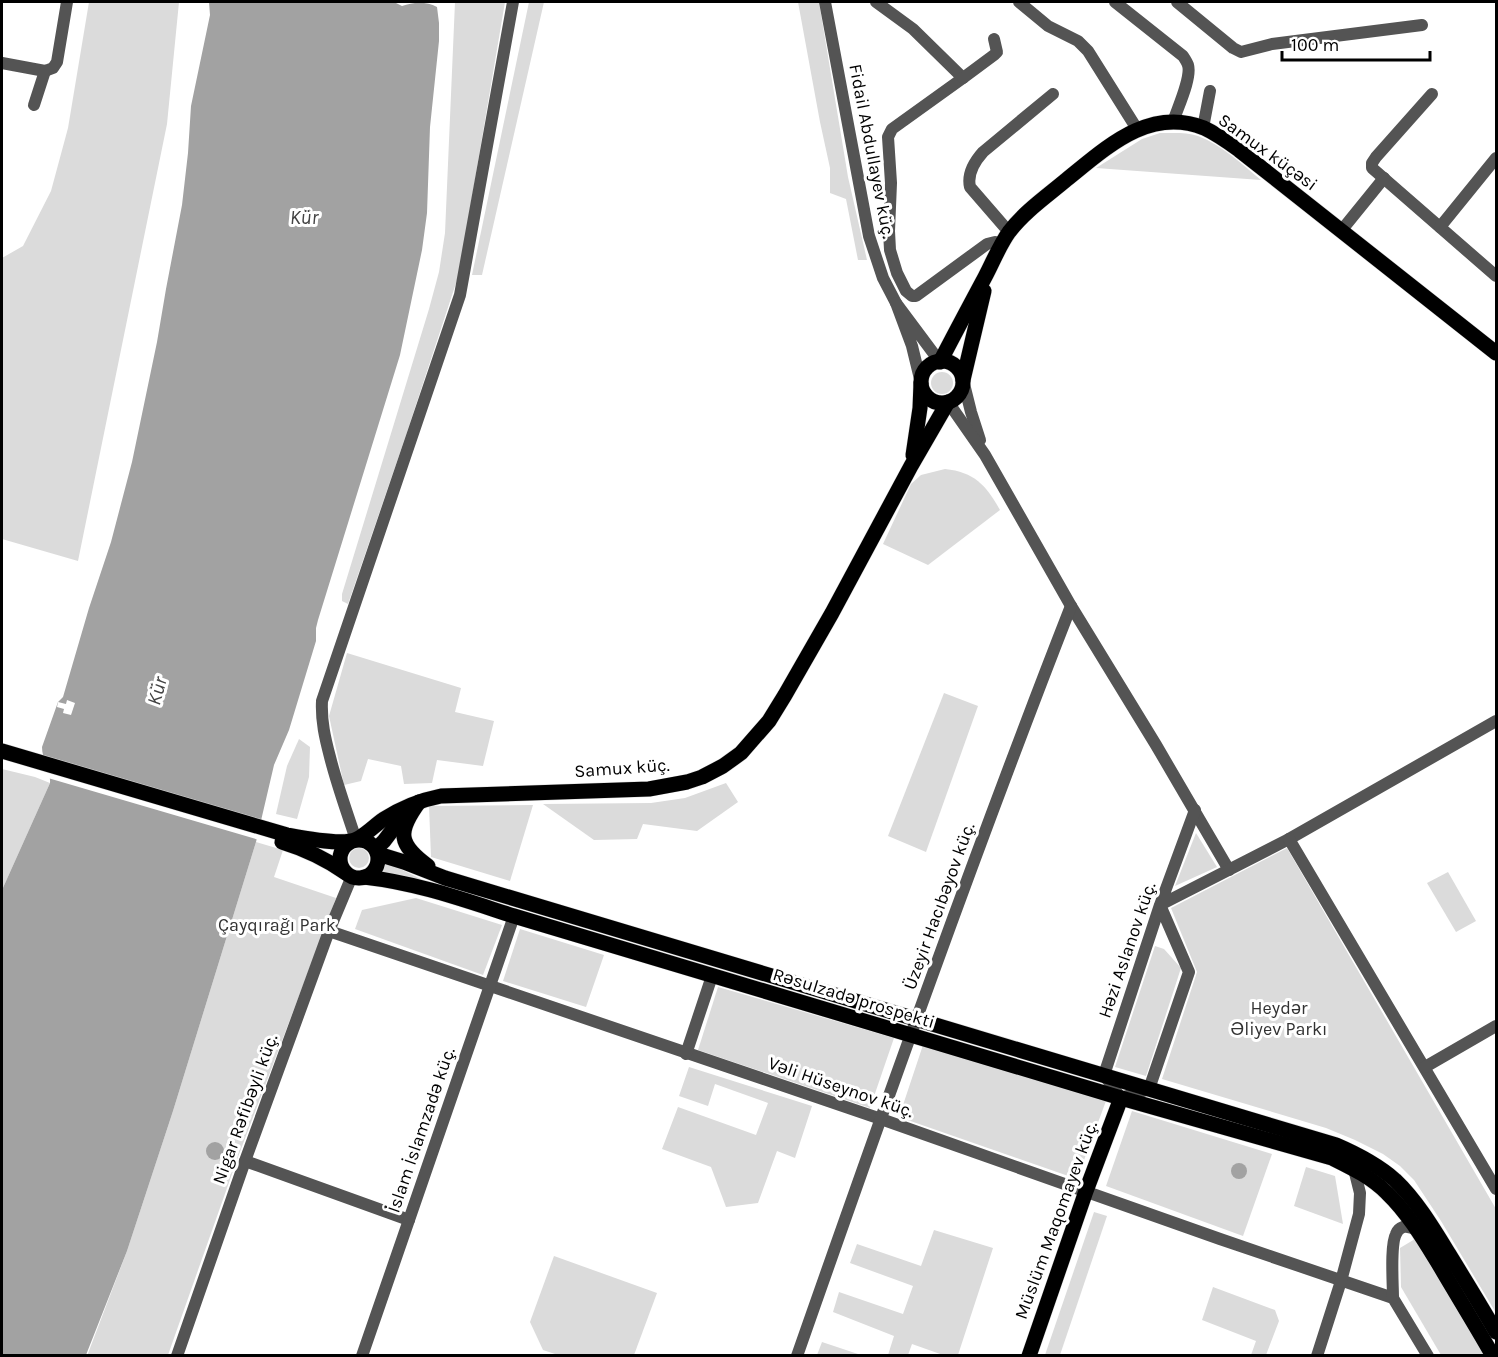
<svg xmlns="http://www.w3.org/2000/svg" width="1498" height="1357" font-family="Karla,sans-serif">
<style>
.green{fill:#dbdbdb}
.water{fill:#a2a2a2}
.pier{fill:#fff}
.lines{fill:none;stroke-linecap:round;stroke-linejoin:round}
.major-casing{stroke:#dbdbdb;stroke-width:16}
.minor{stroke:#545454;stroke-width:12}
.major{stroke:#000;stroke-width:15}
.labels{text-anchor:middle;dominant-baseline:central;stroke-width:6;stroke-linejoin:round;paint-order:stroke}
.street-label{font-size:18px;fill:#000;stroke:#fff}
.park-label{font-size:18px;fill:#323232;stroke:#fff}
.water-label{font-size:20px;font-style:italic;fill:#434343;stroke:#fff}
</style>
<rect width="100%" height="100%" fill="#fff"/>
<g class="green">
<path d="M89 2H179L167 124 78 561 2 539V258L23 246 51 191 68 128Z"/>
<path d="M455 2H505L459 274 406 435 348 604 342 601V594L429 309 439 272 445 233Z"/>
<path d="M529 2H544L482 275H472Z"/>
<path d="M798 2H819L848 177 867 260H858L846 199 830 193V168L820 122Z"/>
<path d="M1160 133C1173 133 1187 132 1198 136 1222 145 1242 164 1261 180L1096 168 1142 139Z"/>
<circle cx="942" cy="383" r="11"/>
<path d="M945 469C974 472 986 485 1000 510L928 565 883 544 911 484 921 475Z"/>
<path d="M347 653 461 688 455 712 494 721 483 766 437 760 432 783 404 784 401 766 368 759 361 781 344 785 329 716Z"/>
<path d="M944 693 978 706 926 852 888 836Z"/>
<path d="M299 739 310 747 309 777 297 819 276 814 287 766Z"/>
<path d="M2 769 35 777 50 783 2 890Z"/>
<path d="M726 783 738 802 697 831 643 824 637 839 594 840 543 804 651 803 685 798Z"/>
<path d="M533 805 510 881 431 857 429 806Z"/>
<path d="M1196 833 1217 867 1175 886Z"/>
<path d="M256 842 283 850 274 877 336 898 238 1157 168 1355 87 1356 127 1251 173 1111Z"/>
<path d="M1287 848 1496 1209V1313L1441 1221 1414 1180 1400 1166 1383 1154 1355 1140 1326 1128 1162 1079 1197 972 1171 908Z"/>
<circle cx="359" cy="858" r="10"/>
<path d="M384 861 425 881 381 872Z"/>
<path d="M1448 872 1476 921 1456 932 1427 883Z"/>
<path d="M416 898 502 925 483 975 355 929 362 910Z"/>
<path d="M520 929 604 955 586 1007 503 981Z"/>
<path d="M1155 946 1164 949 1181 968 1146 1076 1115 1067Z"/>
<path d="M718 987 894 1038 870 1108 698 1050Z"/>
<path d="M923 1045 1106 1101 1077 1179 899 1117Z"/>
<path d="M689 1067 812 1106 795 1158 777 1151 758 1203 726 1207 711 1167 662 1149 678 1107 756 1135 768 1103 715 1084 708 1106 679 1096Z"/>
<path d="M1132 1111 1272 1154 1243 1236 1106 1186Z"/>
<path d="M1306 1167 1335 1176 1343 1224 1294 1206Z"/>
<path d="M1094 1212 1107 1216 1060 1355H1045Z"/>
<path d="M934 1230 993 1248 958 1355H943L912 1344 908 1355H888L894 1336 833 1312 839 1292 903 1314 913 1286 850 1263 857 1244 921 1266Z"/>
<path d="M1415 1239 1484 1355H1441L1401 1287 1400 1248Z"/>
<path d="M554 1256 657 1293 634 1355H558L543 1350 530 1322Z"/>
<path d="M1213 1287 1275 1310 1279 1321 1266 1355H1251L1256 1341 1202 1320Z"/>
<path d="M822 1342 861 1355H817Z"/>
</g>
<g class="water">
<path d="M209 2H394L402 6C413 2 426 1 437 7L439 23V41L430 127 427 213 422 250 400 355 318 620 316 628V641L289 730 274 765 256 842 173 1111 127 1251 86 1355 2 1356V890L50 783C51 770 42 760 42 747L58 702 63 697 89 608 111 542 132 462 157 342 166 289 182 205 188 153 191 106 210 15Z"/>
<circle cx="215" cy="1151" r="9"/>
<circle cx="1239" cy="1171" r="8"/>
</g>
<g class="pier">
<path d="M67 700 75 703 71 715 63 713 64 709 57 707 58 702 66 704Z"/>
<path d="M40 756 264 821 259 840 48 778 47 773Z"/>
</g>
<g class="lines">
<defs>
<g id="major">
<circle cx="942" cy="382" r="21"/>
<path d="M940 362C955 333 970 305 985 277 993 262 999 246 1009 232 1024 212 1047 196 1066 180 1106 148 1149 106 1204 128 1217 134 1228 142 1239 150L1496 353"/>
<path d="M963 380 984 291"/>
<path d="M913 455 920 408 921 383"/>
<path d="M2 751 287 835C303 838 343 846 357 839 367 834 375 825 384 819 401 808 421 800 441 796L649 789 687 782 702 777 723 766 741 753 769 721 785 695 832 613 911 466 948 402"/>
<path d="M419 802C397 832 398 844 428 866"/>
<circle cx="359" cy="859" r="19"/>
<path d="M282 842C305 849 326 859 346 873"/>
<path d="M376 849 384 841 406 812"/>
<path d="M378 854 404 862 445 878 1336 1145C1357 1154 1378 1165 1395 1180 1417 1201 1433 1228 1449 1254 1465 1280 1481 1306 1496 1332"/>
<path d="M364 877C418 883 464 900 514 916L1121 1098 1332 1158C1352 1168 1371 1177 1387 1193 1409 1214 1425 1242 1441 1268 1458 1297 1476 1326 1493 1356"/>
<path d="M1029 1356 1086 1191 1121 1098"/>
</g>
</defs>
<use href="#major" class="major-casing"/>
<g class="minor">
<path d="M825 2 869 236 883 278 896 303"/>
<path d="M876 2 913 29 963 78 892 129 888 137 891 183 889 231 890 250 897 273 906 291 912 296H916L987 244 995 242 1001 244"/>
<path d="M1019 2 1048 26 1078 41 1088 51 1137 129"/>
<path d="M1115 2 1183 56C1185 59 1187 62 1188 65 1192 78 1177 109 1173 122"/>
<path d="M1177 2 1233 48 1241 52 1272 44 1422 25"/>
<path d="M2 63 45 71 53 68 57 62 67 2"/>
<path d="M963 78 994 55 997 52 994 39"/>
<path d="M1432 94 1376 157 1372 163V168L1496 276"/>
<path d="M34 105 45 71"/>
<path d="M1203 128 1210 91"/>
<path d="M1440 227 1496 158"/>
<path d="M1341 231 1384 178"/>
<path d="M1009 232 970 187C967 174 975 161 983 152L1053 94"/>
<path d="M963 380 971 412 980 440"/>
<path d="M921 383 912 346 896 303 940 362"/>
<path d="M948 402 985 455 1071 606 1156 745 1229 870"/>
<path d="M1195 810 1160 905 1104 1075 1121 1098 1149 1089 1189 972 1160 905 1289 839 1496 721"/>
<path d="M1289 839 1496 1189"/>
<path d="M356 840C347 812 337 785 330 757 325 738 321 721 322 701L460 295 513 2"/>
<path d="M329 931 881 1119 1220 1239 1393 1298 1428 1356"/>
<path d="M686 1054 712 976"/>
<path d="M1425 1067 1496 1026"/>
<path d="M245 1161 409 1220"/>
<path d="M1393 1298C1393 1284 1390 1245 1396 1234 1397 1231 1400 1228 1403 1227 1408 1226 1413 1228 1417 1230"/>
<path d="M177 1356 245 1161 329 931 352 876"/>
<path d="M362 1356 514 916"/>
<path d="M797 1356C885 1105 974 854 1071 606"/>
<path d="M1317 1356 1341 1281 1359 1214 1360 1193 1354 1169"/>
</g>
<use href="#major" class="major"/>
</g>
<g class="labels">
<g class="street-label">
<text transform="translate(872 151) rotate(79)">Fidail Abdullayev küç.</text>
<text transform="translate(1268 152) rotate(36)">Samux küçəsi</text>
<text transform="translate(622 768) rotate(-4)">Samux küç.</text>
<text transform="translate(939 906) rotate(-70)">Üzeyir Hacıbəyov küç.</text>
<text transform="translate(1127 950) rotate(-71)">Həzi Aslanov küç.</text>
<text transform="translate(854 998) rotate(17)">Rəsulzadə prospekti</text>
<text transform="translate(841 1087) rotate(19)">Vəli Hüseynov küç.</text>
<text transform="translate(245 1109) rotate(-70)">Nigar Rəfibəyli küç.</text>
<text transform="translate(421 1130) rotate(-71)">İslam İslamzadə küç.</text>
<text transform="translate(1056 1220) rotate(-70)">Müslüm Maqomayev küç.</text>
</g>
<g class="park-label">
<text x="277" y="925">Çayqırağı Park</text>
<text x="1279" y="1008">Heydər<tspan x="1279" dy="21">Əliyev Parkı</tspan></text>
</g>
<g class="water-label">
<text x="304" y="217">Kür</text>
<text transform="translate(157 691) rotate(-75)">Kür</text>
</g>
</g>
<rect width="1498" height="1357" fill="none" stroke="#000000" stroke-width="6"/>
<path d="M1282 51v9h148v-9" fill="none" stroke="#000000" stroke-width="3"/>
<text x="1291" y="51" font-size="18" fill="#000000" stroke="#ffffff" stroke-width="4.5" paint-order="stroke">100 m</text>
</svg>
